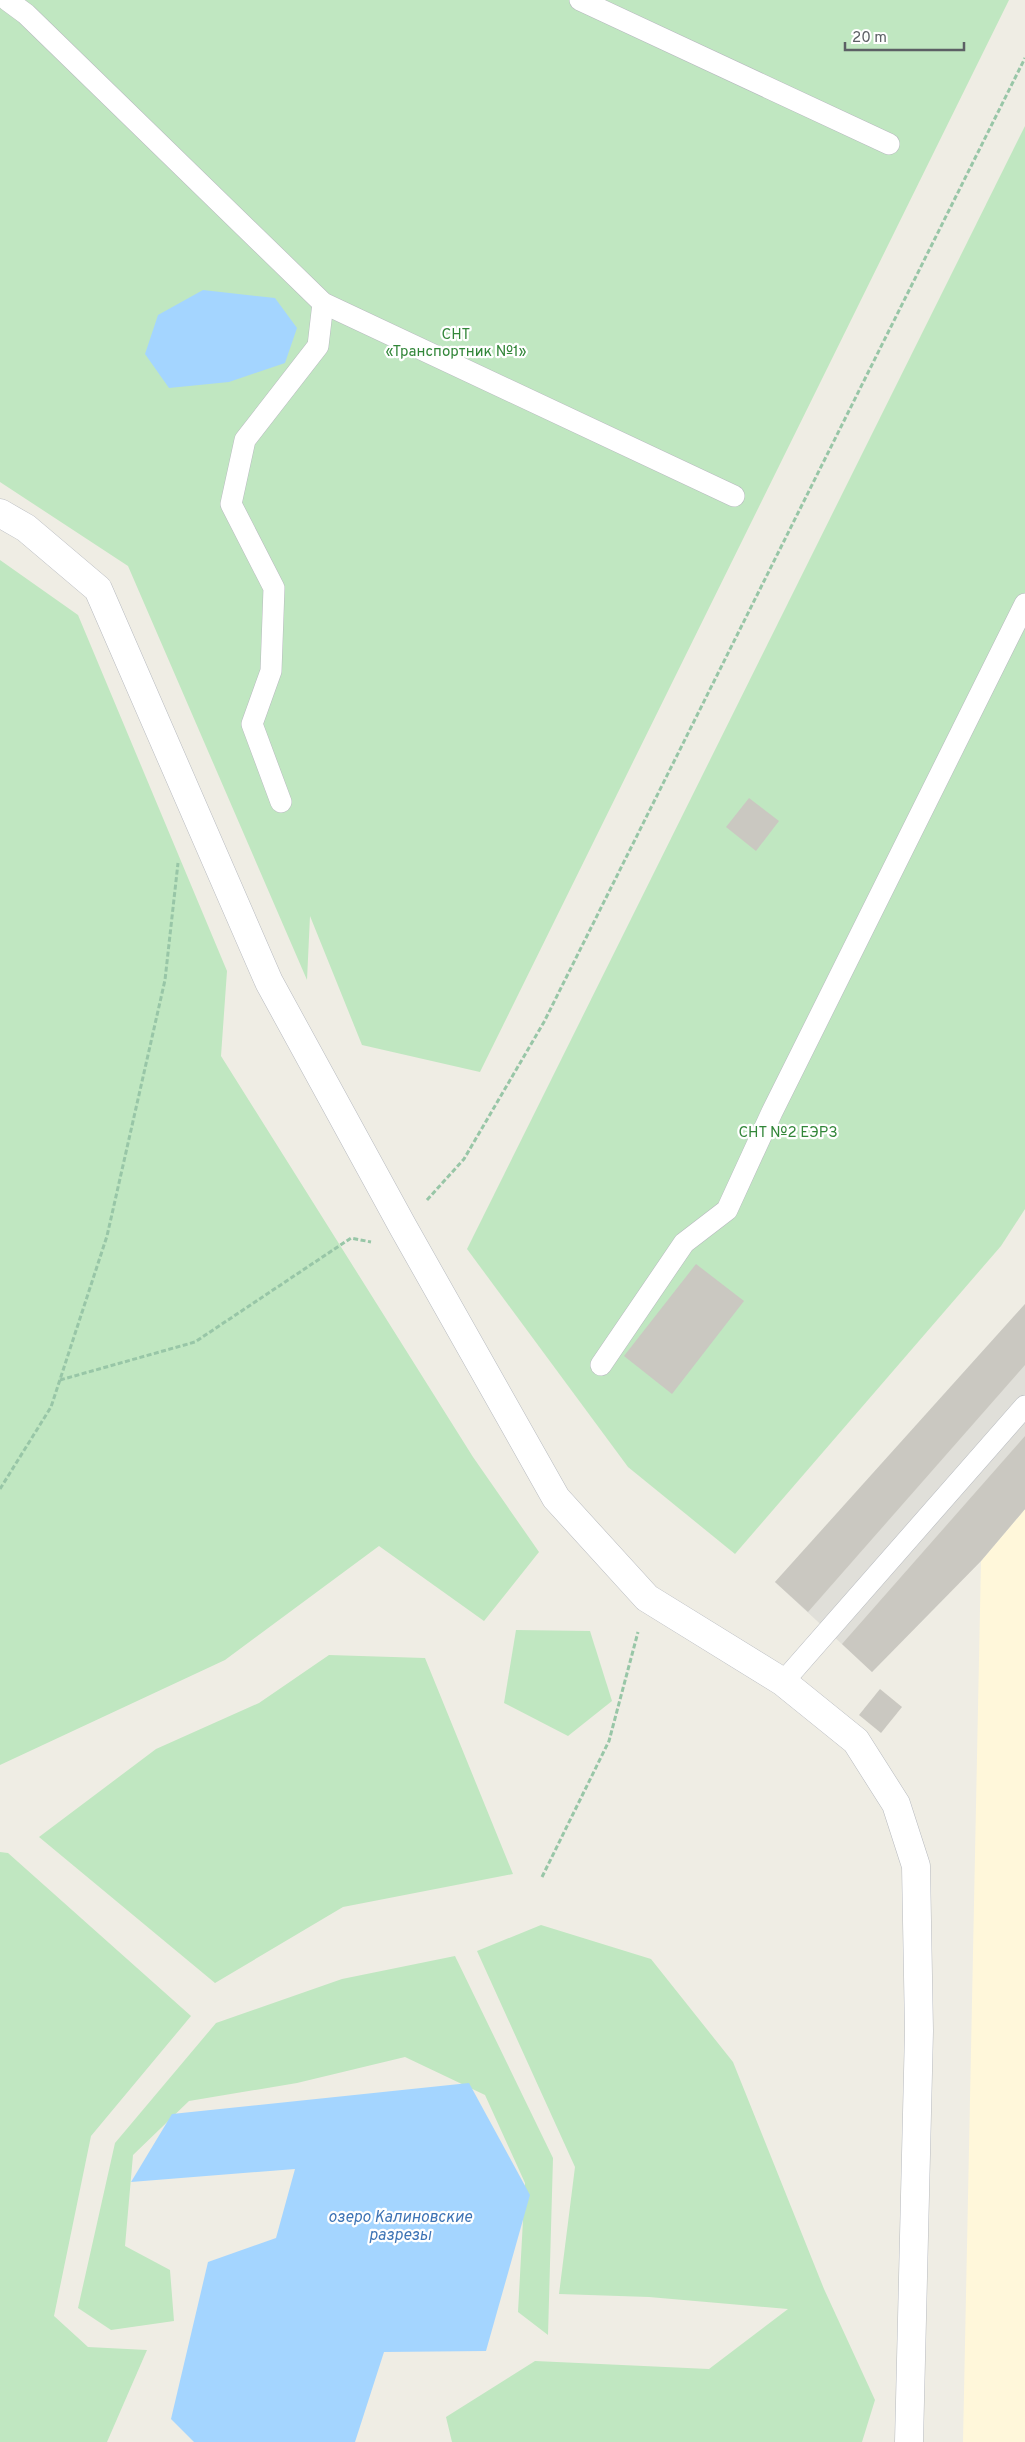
<svg xmlns="http://www.w3.org/2000/svg" width="1025" height="2442" font-family="Overpass,sans-serif">
<style>
.commercial{fill:#fff7da}
.industrial{fill:#e0dfd9}
.green{fill:#c0e7c1}
.water{fill:#a4d5ff}
.building{fill:#cac8c1}
.lines{fill:none;stroke-linecap:round;stroke-linejoin:round}
.service-casing{stroke:#b7babf;stroke-width:22}
.minor-casing{stroke:#b7babf;stroke-width:29}
.path{stroke:#98c6a7;stroke-width:3;stroke-dasharray:5 2.5;stroke-linecap:butt}
.service{stroke:#fff;stroke-width:21}
.minor{stroke:#fff;stroke-width:28}
.labels{text-anchor:middle;dominant-baseline:central;stroke-width:4.5;stroke-linejoin:round;paint-order:stroke}
.park-label{font-size:15px;fill:#328639;stroke:#fff}
.water-label{font-size:16px;font-style:italic;fill:#3e74b5;stroke:#fff}
</style>
<rect width="100%" height="100%" fill="#efede4"/>
<path class="commercial" d="M1025 1509V2442H963L981 1561Z"/>
<path class="industrial" d="M1025 1304V1509L981 1561 872 1672 775 1582Z"/>
<g class="green">
<path d="M0 0H1009L480 1072 362 1045 310 916 307 980 128 566 0 482Z"/>
<path d="M1025 126V1209L1001 1246 735 1554 628 1467 467 1249Z"/>
<path d="M0 560 78 615 227 971 221 1056 473 1457 539 1552 484 1621 379 1546 225 1660 0 1765Z"/>
<path d="M516 1630 590 1631 612 1701 568 1736 504 1703Z"/>
<path d="M329 1655 425 1658 513 1874 343 1907 215 1983 39 1837 156 1749 259 1703Z"/>
<path d="M0 1852 8 1853 191 2016 91 2136 54 2316 88 2347 147 2350 107 2442H0Z"/>
<path d="M541 1925 651 1959 733 2062 824 2289 875 2400 862 2442H452L446 2417 535 2361 709 2369 788 2309 649 2297 559 2294 575 2167 477 1951Z"/>
<path d="M455 1956 553 2158 548 2335 518 2312 525 2183 485 2095 405 2057 297 2083 189 2101 133 2155 125 2246 170 2270 174 2321 111 2330 78 2308 115 2143 216 2023 342 1979Z"/>
</g>
<g class="water">
<path d="M203 290 275 298 297 328 285 363 229 382 169 388 145 354 158 315Z"/>
<path d="M469 2083 530 2195 486 2351 384 2352 355 2442H194L171 2419 208 2262 276 2238 295 2169 131 2182 172 2114Z"/>
</g>
<g class="building">
<path d="M749 798 779 821 756 851 726 827Z"/>
<path d="M696 1264 744 1301 672 1394 624 1356Z"/>
<path d="M1025 1304V1365L808 1612 775 1582Z"/>
<path d="M1025 1436V1509L981 1561 872 1672 842 1644Z"/>
<path d="M880 1689 902 1707 881 1733 859 1715Z"/>
</g>
<g class="lines">
<defs>
<g id="service">
<path d="M7 0 26 14 323 303 734 496"/>
<path d="M580 0 889 144"/>
<path d="M281 802 252 724 271 671 274 588 231 504 245 440 318 346 323 303"/>
<path d="M601 1365 684 1243 727 1210 772 1112 1025 604"/>
<path d="M783 1682 1025 1406"/>
</g>
<path id="minor" d="M0 513 26 528 98 589 269 982 403 1227 556 1498 647 1598 783 1682 856 1741 896 1804 916 1866 919 2031 909 2442"/>
</defs>
<use href="#service" class="service-casing"/>
<use href="#minor" class="minor-casing"/>
<g class="path">
<path d="M427 1200 464 1159 544 1022 1025 58"/>
<path d="M60 1380 195 1342 351 1238 371 1242"/>
<path d="M0 1489 51 1407 107 1236 165 980 178 863"/>
<path d="M542 1877 609 1741 638 1632"/>
</g>
<use href="#service" class="service"/>
<use href="#minor" class="minor"/>
</g>
<g class="labels">
<g class="park-label">
<text x="456" y="335">СНТ<tspan x="456" dy="17">«Транспортник №1»</tspan></text>
<text x="788" y="1133">СНТ №2 ЕЭРЗ</text>
</g>
<g class="water-label">
<text x="400" y="2218">озеро Калиновские<tspan x="400" dy="18">разрезы</tspan></text>
</g>
</g>
<path d="M845 42v8h119v-8" fill="none" stroke="#5c6065" stroke-width="2.5"/>
<text x="852" y="42" font-size="15" fill="#5c6065" stroke="#ffffff" stroke-width="4" paint-order="stroke">20 m</text>
</svg>
